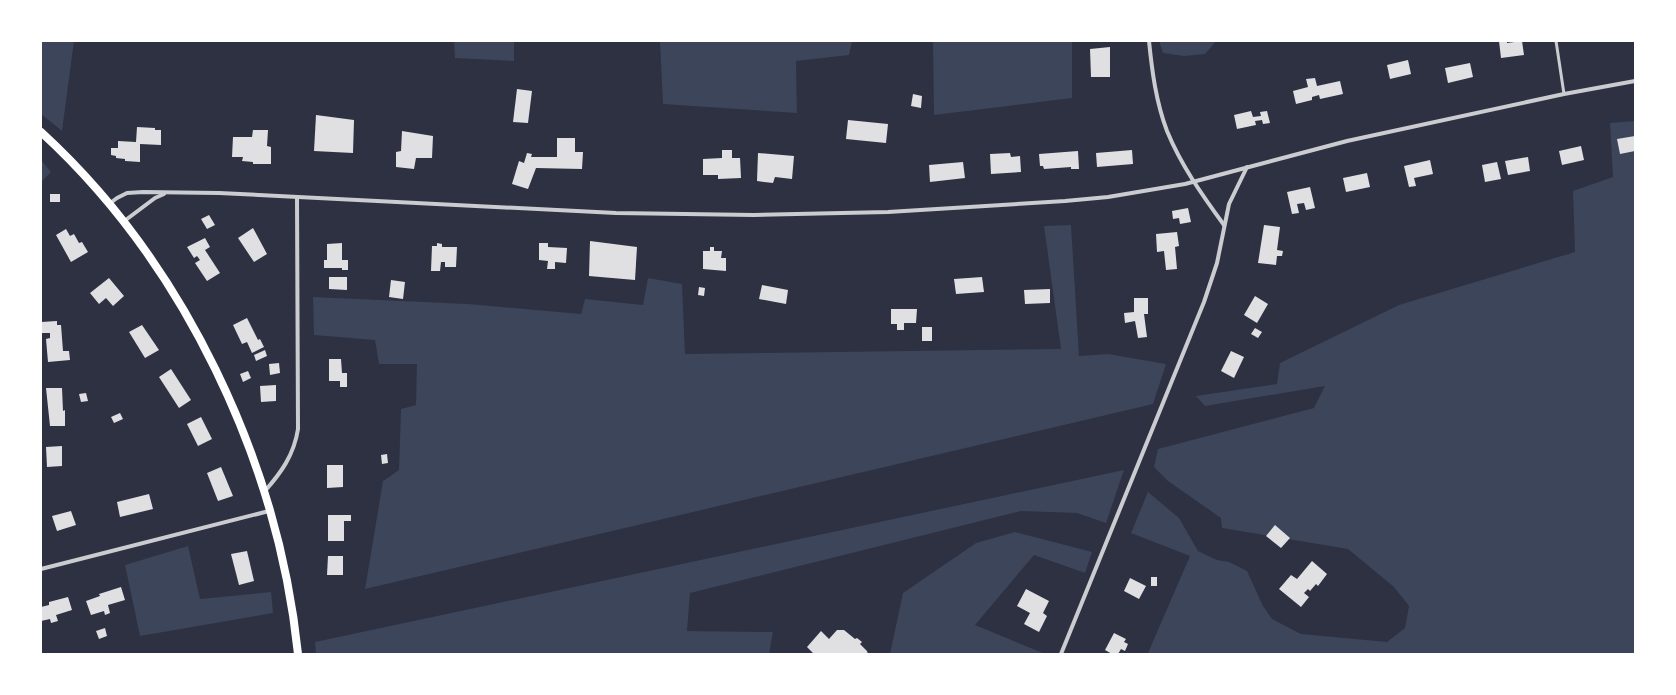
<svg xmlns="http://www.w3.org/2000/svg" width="1676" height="695" font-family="'PT Sans',sans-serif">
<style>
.green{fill:#3c4559}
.building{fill:#e0e0e3}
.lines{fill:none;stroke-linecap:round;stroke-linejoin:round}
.service{stroke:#caccd0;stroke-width:3}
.minor{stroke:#caccd0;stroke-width:4}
.secondary{stroke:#fff;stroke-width:8}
</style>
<rect width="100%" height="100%" fill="#2d3142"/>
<g class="green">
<path d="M41 41H74L62 131 41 114Z"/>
<path d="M454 41H514V61L455 58Z"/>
<path d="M660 41H852L849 55 796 61 797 113 663 104Z"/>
<path d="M933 41H1072V98L934 115Z"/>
<path d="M1159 41H1216L1205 54 1184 56 1163 53Z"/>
<path d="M1635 121V654L1148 653 1190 556 1131 533 1148 492 1179 518 1198 551 1217 560 1229 562 1247 571 1263 606 1272 619 1301 634 1387 642 1405 628 1409 606 1394 587 1348 549 1222 528 1221 518 1168 481 1154 467 1158 449 1314 408 1325 386 1205 406 1196 396 1277 384 1280 363 1399 305 1575 252 1573 191 1613 177 1610 123Z"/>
<path d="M41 160 51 172 41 182Z"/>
<path d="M1071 225 1079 356 1108 354 1166 364 1153 404 365 589 383 481 399 470 401 409 416 405 417 364H379L375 340 314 335 313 297 468 304 581 314 585 299 643 305 648 278 682 284 685 354 1061 349 1044 226Z"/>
<path d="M1124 470 1106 523 1077 513 1021 511 690 593 687 631 773 632 769 654H316L315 642Z"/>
<path d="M1015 532 1092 552 1085 573 1034 555 975 625 1045 654H890L903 593 976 543Z"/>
<path d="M188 546 200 599 271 592 273 613 140 636 125 565Z"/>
</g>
<g class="building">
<path d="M1499 41H1507V43L1522 41 1524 55 1501 58Z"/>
<path d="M1110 47V77H1091L1090 49Z"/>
<path d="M1408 60 1411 74 1390 79 1387 65Z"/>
<path d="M1470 63 1473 77 1448 83 1445 68Z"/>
<path d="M1315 78 1317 86 1340 81 1343 94 1320 99 1319 95 1312 97V100L1296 104 1293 91 1308 87 1306 79Z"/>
<path d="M517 89 532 91 528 123 513 122Z"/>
<path d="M913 94 922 96 921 108 911 106Z"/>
<path d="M1251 111 1253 117 1261 116 1260 112 1267 111 1270 123 1263 124 1262 120 1255 121 1256 125 1237 129 1234 115Z"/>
<path d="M316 115 354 120 353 153 314 151Z"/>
<path d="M848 120 888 124 886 143 846 139Z"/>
<path d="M137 127 155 128V130H161V145L140 144V162L125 161V159L116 158V156L111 155V148H118V141L136 142Z"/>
<path d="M253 130H268L267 146 271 147V164H253V162L242 161 243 157H232L233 137H252Z"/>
<path d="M402 131 433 136 432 158H416L414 169 396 167V152L401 151Z"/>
<path d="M1635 136V151L1620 154 1617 139Z"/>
<path d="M557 138H575V152H583L582 169 536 168 528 189 512 184 519 161 524 163 527 153 532 154 531 157H557Z"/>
<path d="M1581 146 1584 160 1562 165 1559 151Z"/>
<path d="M722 150H732V158H740L741 178 718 179V175H703V159L722 158Z"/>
<path d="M1132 150 1133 164 1097 167 1096 153Z"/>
<path d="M1078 151 1079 169H1071V167L1044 169 1043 166H1040L1039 154Z"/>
<path d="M758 153 794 156 792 179 775 177 773 183 757 181Z"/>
<path d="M1010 153 1011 157 1020 156 1021 172 991 174 990 154Z"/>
<path d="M1528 157 1530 171 1508 175 1505 161Z"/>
<path d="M1430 160 1433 174 1414 178 1416 186 1409 187 1404 166Z"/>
<path d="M963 162 965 178 930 182 929 165Z"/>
<path d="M1497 162 1501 179 1485 182 1482 165Z"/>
<path d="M1367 173 1370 187 1346 192 1343 178Z"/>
<path d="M1310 187 1315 208 1306 210 1304 203 1297 204 1299 213 1292 214 1287 192Z"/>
<rect x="50" y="194" width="10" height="8"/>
<path d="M1188 208 1191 222 1180 224 1179 218 1173 219 1172 211Z"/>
<path d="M209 215 215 225 207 229 201 219Z"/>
<path d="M1264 225 1280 227 1277 250 1283 251 1282 256H1277L1276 265 1258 263Z"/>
<path d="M253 228 267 254 254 262 238 238Z"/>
<path d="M66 229 70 236 74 234 79 243 82 242 88 252 71 262 56 235Z"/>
<path d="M1177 232 1179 246 1175 247 1177 269 1166 270 1164 251 1157 252 1156 234Z"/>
<path d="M205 238 210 247 205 250 220 273 207 281 195 263 200 260 197 256 194 258 187 247Z"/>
<path d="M590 241 637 247 635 280 589 276Z"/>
<path d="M342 243V260H348V270H342V268H324V260H327V244Z"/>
<path d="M437 243 442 244V247H457L456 267H445V262H441L440 271H431L432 246H437Z"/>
<path d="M539 243H548V247L567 248 566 263 555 262V269H547L548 261 539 260Z"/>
<path d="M710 247H714V251H722L721 258H726V271L703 269V251H710Z"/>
<path d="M329 277H347V290L329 289Z"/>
<path d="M982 277 984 292 956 294 954 279Z"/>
<path d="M109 278 124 296 113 306 106 298 99 304 90 293Z"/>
<path d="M391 280 405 282 403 299 389 297Z"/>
<path d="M762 285 788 290 786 304 759 299Z"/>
<path d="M699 287 705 288 704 296 698 295Z"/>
<path d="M1050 289V303L1025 304 1024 290Z"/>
<path d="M1255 296 1268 304 1257 323 1244 315Z"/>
<path d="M1134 298H1148V314H1144L1147 337 1138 338 1135 321 1125 323 1124 313 1134 312Z"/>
<path d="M891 309H917L916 323H904V330H897V324H891Z"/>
<path d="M247 318 258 340 260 339 264 347 252 353 247 342 242 344 233 325Z"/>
<path d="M57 321V325H61L63 351H69L70 360 48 362 46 339 50 338V333H42L41 322Z"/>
<path d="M142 325 159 350 145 358 129 332Z"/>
<rect x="922" y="327" width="10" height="14"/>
<path d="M1255 328 1262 332 1258 338 1251 334Z"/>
<path d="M265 350 267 356 256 361 254 355Z"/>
<path d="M1231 351 1244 357 1234 378 1221 371Z"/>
<path d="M329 359H341L342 373H347V387H340V381H329Z"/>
<path d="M279 363 280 373 270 375 269 364Z"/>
<path d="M171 369 191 400 179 408 159 377Z"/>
<path d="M248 371 251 378 243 382 240 374Z"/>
<path d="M276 385V401L261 402 260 386Z"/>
<path d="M46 388H62L63 411 65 410V426H50Z"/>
<path d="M86 393 88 401 81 402 79 394Z"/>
<path d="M120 413 123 419 114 423 111 417Z"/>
<path d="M201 417 212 439 198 446 187 424Z"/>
<path d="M62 446V466L47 467 46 447Z"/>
<path d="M387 454 388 463 382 464 381 455Z"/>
<path d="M327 465H343V487L327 488Z"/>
<path d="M221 467 233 496 218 501 207 473Z"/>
<path d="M149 494 153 509 120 517 117 502Z"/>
<path d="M71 511 76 525 57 531 52 516Z"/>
<path d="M328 515H351V521H344V541H328Z"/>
<path d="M1275 525 1290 538 1281 548 1266 536Z"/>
<path d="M247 551 254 581 239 585 231 554Z"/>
<path d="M328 556H343V575H327Z"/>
<path d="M1312 561 1327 574 1318 586 1316 584 1310 591 1308 589 1304 593 1309 597 1301 607 1279 589 1291 575 1297 579Z"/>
<rect x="1151" y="577" width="6" height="9"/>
<path d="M1130 578 1146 586 1139 599 1124 591Z"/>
<path d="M121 587 125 600 108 605 110 613 105 615 104 611 91 615 86 601 100 596 99 594Z"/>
<path d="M1026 589 1049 601 1043 613 1047 616 1039 632 1024 624 1030 613 1017 606Z"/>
<path d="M68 597 72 610 56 615 58 621 51 623 50 619 41 621V607L49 605V602Z"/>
<path d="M105 628 107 636 99 639 96 631Z"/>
<path d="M837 630H844L855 639 857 638 862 642 860 644 867 651 868 654H814L807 647 821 631 829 639Z"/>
<path d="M1114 633 1126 639 1124 642 1128 644 1125 651 1121 649 1118 654H1112L1105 650Z"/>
</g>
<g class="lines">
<path class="service" d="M1556 41 1564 94"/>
<g class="minor">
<path d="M1149 41C1152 71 1156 102 1167 131 1181 165 1202 195 1224 225"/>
<path d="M109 204 117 198 127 193 143 192 219 193 616 213 754 215 888 212 1065 201 1108 197 1185 184 1347 141 1564 94 1635 81"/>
<path d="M123 222 155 198 164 194"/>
<path d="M264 492C281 473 294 455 298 429L297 198"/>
<path d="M41 569 269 511"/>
<path d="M1061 654 1204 302 1217 263 1229 204 1247 167"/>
</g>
<path class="secondary" d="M41 132C184 263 278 461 298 654"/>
</g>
<rect width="1676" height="695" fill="none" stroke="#ffffff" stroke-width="84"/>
</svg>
